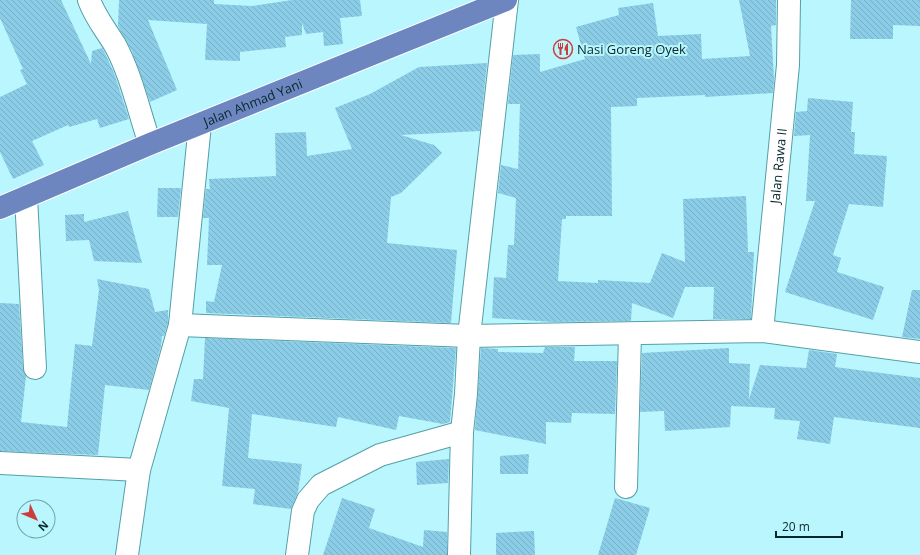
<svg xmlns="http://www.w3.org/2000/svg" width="920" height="555" font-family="'Open Sans',sans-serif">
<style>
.building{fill:url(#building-back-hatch)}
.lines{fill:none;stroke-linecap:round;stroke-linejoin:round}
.street-casing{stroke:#549fa8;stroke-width:24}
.highway-casing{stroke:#fff;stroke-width:24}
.street{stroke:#fff;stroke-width:22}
.highway{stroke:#6d86c0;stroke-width:22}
.labels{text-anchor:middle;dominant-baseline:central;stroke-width:4;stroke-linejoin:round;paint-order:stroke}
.poi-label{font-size:13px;fill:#07282b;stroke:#baf6fd;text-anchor:start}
.street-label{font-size:13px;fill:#07282b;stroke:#baf6fd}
</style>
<defs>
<pattern id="building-back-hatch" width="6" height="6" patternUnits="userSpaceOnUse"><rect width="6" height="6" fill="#8bcce7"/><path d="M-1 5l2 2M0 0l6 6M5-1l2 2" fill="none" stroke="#76afc6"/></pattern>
</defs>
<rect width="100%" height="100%" fill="#baf6fd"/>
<g class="building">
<path d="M0 0H61L91 64 92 51 102 48 104 51 114 73 129 119 100 128 97 119 69 127 68 125 32 141 44 165 13 179 0 152V97L27 84 20 70 23 69 0 18Z"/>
<path d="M119 0H214V4L252 6 292 0H360L362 16 340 18 343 44 324 46 323 32 306 34 302 23V35L285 37 286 47 240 52V61L205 60 207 24 148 20 177 90 150 102 132 51 118 26Z"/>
<path d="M739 0H776V25L771 26 774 80 773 93 705 97V95L637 98V106L611 107 612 216H566V219H562L558 281 598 283V280L650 283 662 253 685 262 683 199 746 196 748 252H754L751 319H713L714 287H685L673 318 632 303 631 321 553 322 492 318 494 277 506 278 508 245H514L516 198 498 193 501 165 518 169 520 104H508L513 55 540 54V72L585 59 576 27 619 15 618 8 653 3 658 36 701 34 702 59 750 56Z"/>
<path d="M851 0H920V26L893 25V39H850Z"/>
<path d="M487 63 480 131 401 135 434 145 442 153 401 193 391 197 387 243 457 250 451 323 206 313V301L214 302 222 265H207L209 218H203L206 189H210L209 179 276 176 275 133 306 132 307 156 352 149 335 108 370 94 419 67Z"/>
<path d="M808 98 853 102 851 132H855L854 154 887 156 883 207 849 204 833 255 841 258 837 272 884 287 873 320 785 292 815 201H806L810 135 794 136 796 112 807 111Z"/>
<path d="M158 188H181L178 217H157Z"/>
<path d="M128 211 142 263 94 261 89 240 66 241 65 215 84 214V222Z"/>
<path d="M97 279 149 289 155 312 168 310V323L164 336H162L161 346 149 390 105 385 98 455 0 451V303L19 304 23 369 26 376 21 422 67 427 75 344 92 346 99 290Z"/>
<path d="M912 290H920V339L902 337Z"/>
<path d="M205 338 456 348 450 422 443 424 399 416 396 430 338 417 336 427 252 414 248 458 302 464 298 492 291 509 253 504 255 489 222 486 229 408 191 401 194 379H203Z"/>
<path d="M545 347H575L574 361H617L615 414 572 413 571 423 546 422V444L475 430 481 348 498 349V352L543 353Z"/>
<path d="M729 348V363L750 364 749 399 760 365 806 368 809 350 837 354 835 367 920 378V428L834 417 830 444 797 439 800 421 774 419 775 408 731 406 730 427 665 431 664 411 640 412 642 353Z"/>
<path d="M529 454 528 474H500V456Z"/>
<path d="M449 459 448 483 417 485 416 462Z"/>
<path d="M342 498 375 509 369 528 423 547 424 530 447 532V555H323Z"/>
<path d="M615 498 650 508 636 555H598Z"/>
<path d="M534 531 535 555H496V533Z"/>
</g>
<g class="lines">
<defs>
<g id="street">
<path d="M89 0C95 17 106 30 115 45 131 74 139 112 150 144"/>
<path d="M26 197 35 368"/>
<path d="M180 325 469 336 762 331 920 352"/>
<path id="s1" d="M762 331 788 65 789 0"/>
<path d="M0 463 139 470"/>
<path d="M626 487 630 334"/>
<path d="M127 555 139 470 180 325 200 124"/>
<path d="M297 555 303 511 308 500 321 485 380 455 462 432"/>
<path d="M459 555 462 432 466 394 469 336 507 0"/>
</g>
<g id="highway">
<path id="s2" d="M0 208 150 144 506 0"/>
</g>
</defs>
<use href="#street" class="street-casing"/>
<use href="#highway" class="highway-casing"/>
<use href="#street" class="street"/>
<use href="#highway" class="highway"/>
</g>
<defs>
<symbol id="restaurant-ring" viewBox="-11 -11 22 22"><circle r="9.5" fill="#baf6fd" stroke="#cc3d3a" stroke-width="1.5"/><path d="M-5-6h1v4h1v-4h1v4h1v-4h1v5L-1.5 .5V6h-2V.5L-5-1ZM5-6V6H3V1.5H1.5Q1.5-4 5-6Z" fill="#cc3d3a"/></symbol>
</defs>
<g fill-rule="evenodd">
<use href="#restaurant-ring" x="552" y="38" width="22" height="22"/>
</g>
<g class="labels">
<g class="poi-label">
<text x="577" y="49">Nasi Goreng Oyek</text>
</g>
<g class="street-label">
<text stroke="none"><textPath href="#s2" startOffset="274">Jalan Ahmad Yani</textPath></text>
<text stroke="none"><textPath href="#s1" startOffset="166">Jalan Rawa II</textPath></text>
</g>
</g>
<g transform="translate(36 519) rotate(134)"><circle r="19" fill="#baf6fd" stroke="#72a4a9"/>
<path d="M0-3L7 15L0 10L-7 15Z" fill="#cc3d3a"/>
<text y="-6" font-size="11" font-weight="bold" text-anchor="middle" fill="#07282b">N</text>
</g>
<path d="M776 531v6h66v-6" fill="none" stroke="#07282b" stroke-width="2"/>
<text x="782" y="531" font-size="12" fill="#07282b" stroke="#baf6fd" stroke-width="3" paint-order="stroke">20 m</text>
</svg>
